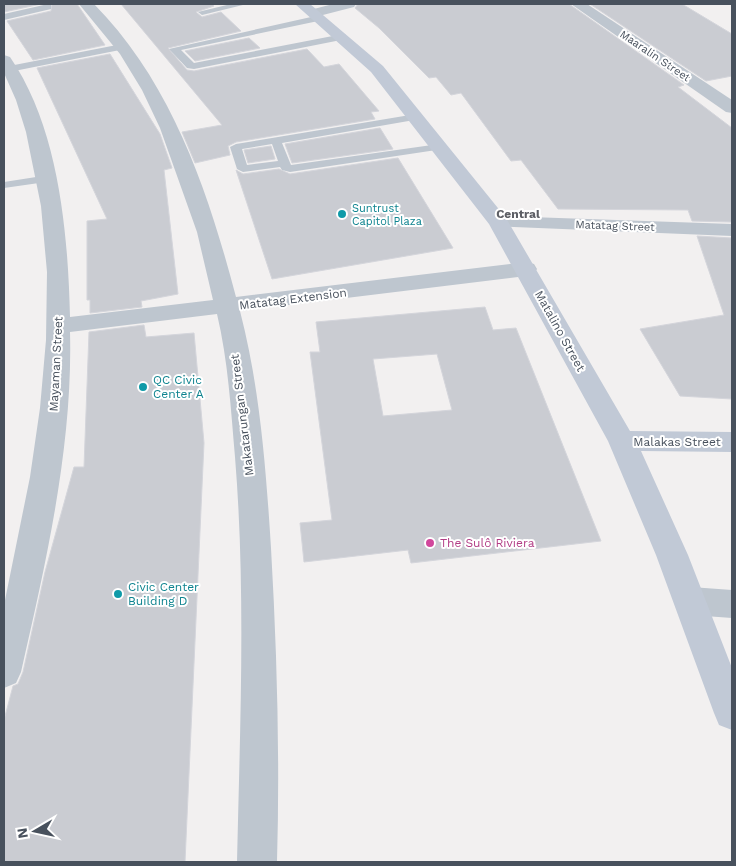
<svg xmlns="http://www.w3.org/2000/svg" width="736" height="866" font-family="'Work Sans',sans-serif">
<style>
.building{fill:#caccd2;stroke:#d4d5db;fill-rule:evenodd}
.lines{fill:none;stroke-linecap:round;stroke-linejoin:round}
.lane{fill:#bec6cf;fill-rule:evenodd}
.street{fill:#bec6cf;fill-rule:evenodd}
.secondary{fill:#c1c9d6;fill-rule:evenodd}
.culture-dot{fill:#0f9aa8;stroke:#fff;stroke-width:2}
.hotel-dot{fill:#d1479c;stroke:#fff;stroke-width:2}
.labels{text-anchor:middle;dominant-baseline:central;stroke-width:4;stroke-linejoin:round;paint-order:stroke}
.far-street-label{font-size:11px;fill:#48515d;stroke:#fff}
.far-culture-label{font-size:11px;fill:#0d838f;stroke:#fff;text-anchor:start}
.far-quarter-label{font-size:12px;font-weight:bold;fill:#5d5f65;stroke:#fff}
.street-label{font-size:12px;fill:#48515d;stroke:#fff}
.culture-label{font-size:12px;fill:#0d838f;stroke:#fff;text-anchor:start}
.hotel-label{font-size:12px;fill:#b23c85;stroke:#fff;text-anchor:start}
</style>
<rect width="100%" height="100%" fill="#f2f0f0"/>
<g class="building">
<path d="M4 4H41L4 12Z"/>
<path d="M52 4H77L105 45 33 60 7 21 51 11Z"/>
<path d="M121 4H212L214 6 196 12 202 17 221 12 241 31 168 48 187 70 194 71 307 49 324 67 339 64 379 111 371 112 375 119 236 142 228 146 230 155 195 163 182 132 222 125Z"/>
<path d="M358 4H569L684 85 678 87 732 128V222L692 221 688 210 558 209 521 160 511 161 461 93 451 95 436 77 429 78 379 28 355 8Z"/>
<path d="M590 4H682L732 34V76L706 81Z"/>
<path d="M249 38 260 48 195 61 185 51Z"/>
<path d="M110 54 160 134 172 168 164 170 178 294 141 301 142 307 90 313V300H87V221L107 219 37 68Z"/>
<path d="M380 128 393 149 292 163 285 144Z"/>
<path d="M271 146 275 159 248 163 244 150Z"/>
<path d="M398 158 453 248 272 279 236 170 243 174 279 169 290 174Z"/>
<path d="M697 236 732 238V399L680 396 640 329 724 315Z"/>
<path d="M485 307 493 330 516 328 601 541 411 563 408 550 304 562 300 523 332 520 310 352H320L316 322ZM437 354 452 410 383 416 373 359Z"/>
<path d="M144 325 146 337 194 333 204 443 185 862H4V720L13 686 18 684 23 672 45 572 74 467H84L89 332Z"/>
</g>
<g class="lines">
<g class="lane">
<path d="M48 4 51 5V9L4 20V14Z"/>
<path d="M231 4H247L202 15 198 12Z"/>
<path d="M320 15 324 18 323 20 181 50 194 63 343 34 346 35V39L194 69 187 68 169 49Z"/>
<path d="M122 44 127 47 125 49 4 73V67Z"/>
<path d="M416 114 421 117 420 119 282 143 291 165 439 144 445 147 443 149 290 172 282 170 280 167 243 172 237 169 230 147 236 144ZM272 144 278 161 247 165 242 149Z"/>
<path d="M49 175 53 177V181L4 188V182Z"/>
</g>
<g class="street">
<path d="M79 4H94C172 83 208 191 236 297L526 262 534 264 537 269 534 274 526 276 240 311C260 388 266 469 271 548 277 652 280 758 277 862H237C240 727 246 592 235 457 231 410 228 360 217 314L70 332C73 446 46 562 21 672L16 683 4 688V605L30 477 40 408 46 340 47 272 41 206 26 132 16 100 4 73V55L10 57C59 128 68 233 70 317L213 300 197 232 160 128 142 90 120 54Z"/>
<path d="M333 4H356L354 7 315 17 308 13 310 10Z"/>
<path d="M571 4H587L732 100V113L726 112Z"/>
<path d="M499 216 732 224V236L492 226 488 222 492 218Z"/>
<path d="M691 587 732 590V618L691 615 679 611 675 601 679 591Z"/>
</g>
<path class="secondary" d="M295 4H310L383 66 506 218 630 431 732 432V452L641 451 688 555 732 668V730L719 725 714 713 656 555 608 441 489 224 371 72Z"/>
</g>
<g class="culture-dot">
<circle cx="342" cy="214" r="5"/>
<circle cx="143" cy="387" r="5"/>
<circle cx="118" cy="594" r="5"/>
</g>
<circle class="hotel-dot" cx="430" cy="543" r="5"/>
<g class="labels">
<g class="far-street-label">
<text transform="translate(655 56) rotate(34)">Maaralin Street</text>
<text transform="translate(615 226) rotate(2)">Matatag Street</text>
</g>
<g class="far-culture-label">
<text x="352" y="208">Suntrust<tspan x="352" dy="13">Capitol Plaza</tspan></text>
</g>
<g class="far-quarter-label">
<text x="518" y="214">Central</text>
</g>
<g class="street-label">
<text transform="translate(293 299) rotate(-7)">Matatag Extension</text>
<text transform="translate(560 331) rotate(61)">Matalino Street</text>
<text transform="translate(56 364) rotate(-87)">Mayaman Street</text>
<text transform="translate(242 415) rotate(-97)">Makatarungan Street</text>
<text x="677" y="442">Malakas Street</text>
</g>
<g class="culture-label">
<text x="153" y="380">QC Civic<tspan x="153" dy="14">Center A</tspan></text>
<text x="128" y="587">Civic Center<tspan x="128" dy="14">Building D</tspan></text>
</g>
<g class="hotel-label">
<text x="440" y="543">The Sulô Riviera</text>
</g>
</g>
<rect width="736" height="866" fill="none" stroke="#48515d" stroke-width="10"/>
<g transform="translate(35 831) rotate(261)" stroke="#ffffff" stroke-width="4" paint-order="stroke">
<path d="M0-4L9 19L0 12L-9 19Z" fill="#48515d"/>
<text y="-8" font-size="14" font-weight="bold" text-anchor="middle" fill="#48515d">N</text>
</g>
</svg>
